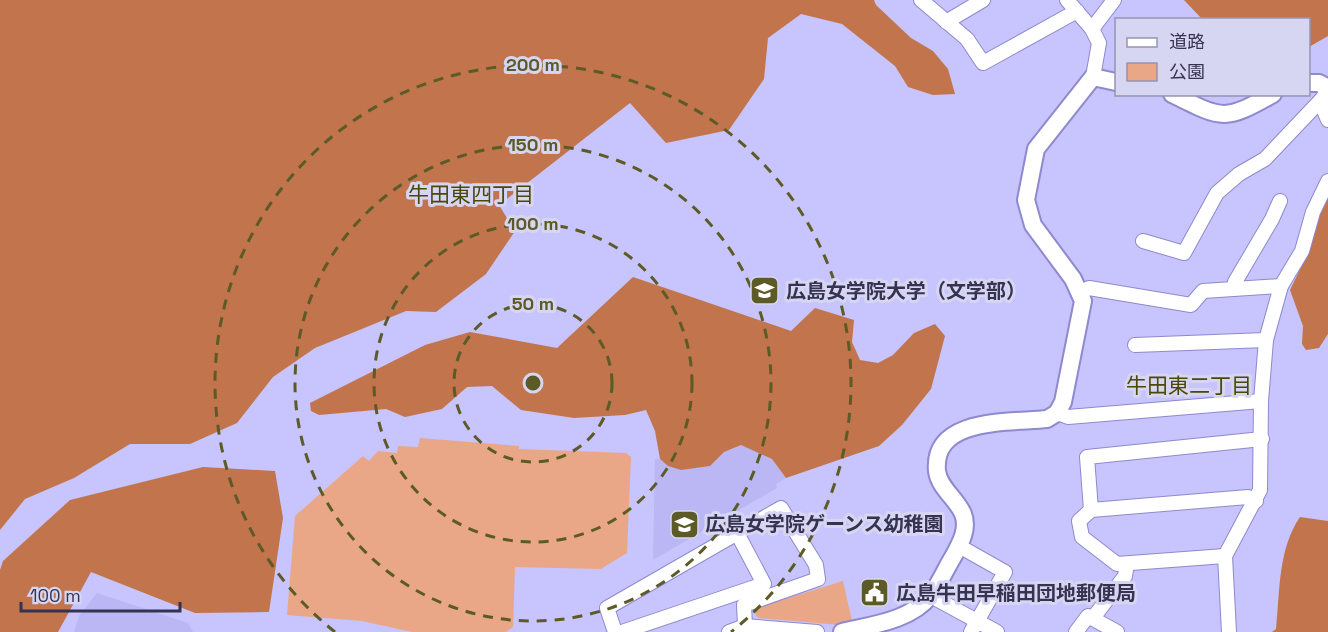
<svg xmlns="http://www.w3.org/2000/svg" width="1328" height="632" font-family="'Space Grotesk','Noto Sans JP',sans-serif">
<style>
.built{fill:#bab7f4}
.green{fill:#e9a787}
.forest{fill:#c2744c}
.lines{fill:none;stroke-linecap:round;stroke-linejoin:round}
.minor-casing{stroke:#8f89cd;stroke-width:16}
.tertiary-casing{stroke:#8f89cd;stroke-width:20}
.minor{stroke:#fff;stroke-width:14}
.tertiary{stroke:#fff;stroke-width:16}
.ring{fill:none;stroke:#5c5b27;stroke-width:3;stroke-dasharray:10 8}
.labels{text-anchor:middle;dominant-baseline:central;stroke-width:6;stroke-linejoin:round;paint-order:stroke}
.poi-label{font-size:20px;font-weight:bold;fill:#353350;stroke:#d6d5f2;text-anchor:start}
.neighbourhood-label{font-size:21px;fill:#4a4807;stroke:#d6d5f2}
.centre{fill:#5c5b27;stroke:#d6d5f2;stroke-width:3}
.ring-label{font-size:18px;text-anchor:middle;font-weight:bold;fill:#5c5b27;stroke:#d6d5f2;stroke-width:6;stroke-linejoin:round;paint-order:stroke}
</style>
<rect width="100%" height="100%" fill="#c7c4fe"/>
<g class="built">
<path d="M741 445 772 459 786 478 776 484 777 488 653 560 655 459H660L668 466 681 470 710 466 724 452Z"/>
<path d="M97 593 188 623 193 632H74L79 616Z"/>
</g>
<g class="green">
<path d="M420 438 519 446V449L626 453 631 457 627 553 601 569 515 567 513 627 506 632H412L362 621 287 615 295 516 363 456 369 461 378 451 397 453 398 446 418 447Z"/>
<path d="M843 581 852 621 840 625 759 618 756 616V610L762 606Z"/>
</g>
<g class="forest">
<path d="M0 0H874L876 5 911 38 933 51 948 69 955 94 933 95 908 87 895 66 842 24 801 14 768 38 764 79 729 130 666 143 630 103 499 205 515 231 486 274 436 312 406 311 315 348 273 377 237 423 190 444H130L74 478 25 499 0 530Z"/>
<path d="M1184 0H1328V36L1309 47 1308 20 1202 19Z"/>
<path d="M1328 194V334L1319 348 1306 350 1302 344 1303 326 1290 290 1311 247 1315 227Z"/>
<path d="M633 277 791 331 815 308 854 320 852 342 860 360 878 363 893 355 914 333 935 324 945 336 931 389 902 425 879 446 786 478 772 459 741 445 724 452 710 466 681 470 668 466 660 459 655 431 646 410 625 415 574 418 521 410 492 386 467 387 442 409 405 417 386 409 319 415 311 411 310 403 425 345 470 332 557 348Z"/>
<path d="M203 467 275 471 283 518 269 612 195 613 91 572 58 632H0V570L3 561 70 500Z"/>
<path d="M1300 517 1328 521V632H1272L1276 629C1280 591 1278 549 1300 517Z"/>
</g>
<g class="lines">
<defs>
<g id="minor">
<path d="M921 0 967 39 983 63 1077 11"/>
<path d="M1067 0 1092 29 1099 43 1093 77"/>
<path d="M946 22 983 0"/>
<path d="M1092 29 1114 0"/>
<path d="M1324 96 1320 101 1328 120"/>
<path d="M1143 241 1184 253 1217 193 1239 174 1265 159 1320 101"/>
<path d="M1234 288 1235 282 1272 219 1280 201"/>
<path d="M1081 292 1089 288 1191 305 1203 291 1281 286"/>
<path d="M1135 345 1266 340"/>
<path d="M1057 413 1068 417 1261 401"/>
<path d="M1091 510 1087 457 1262 439"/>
<path d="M959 546 1005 572 971 632"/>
<path d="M1225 556 1117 564 1082 537 1079 521 1091 510 1248 497 1256 501"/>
<path d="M931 596 997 632"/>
<path d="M1093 618 1125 576 1127 564"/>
<path d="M615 632 607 608 781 508 816 565 818 579 744 605 745 626"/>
<path d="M622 632 764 584 737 533"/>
<path d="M729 632 745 626 817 632"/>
<path d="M1076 632 1088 616 1117 632"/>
<path d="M1229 632 1225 556 1260 490 1261 401 1266 340 1281 286 1302 251 1313 212 1328 181"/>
</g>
<g id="tertiary">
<path d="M1308 83H1319L1328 88"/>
<path d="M1172 94C1222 119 1224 122 1273 94"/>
<path d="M842 632C871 625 910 621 930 596 939 585 945 570 953 557 960 544 969 529 963 514 957 499 939 488 937 471 932 416 1012 423 1047 419L1057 413 1063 402 1083 301 1073 279 1033 225 1026 200 1036 149 1093 77 1116 82"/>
</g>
</defs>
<use href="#minor" class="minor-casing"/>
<use href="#tertiary" class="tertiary-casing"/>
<use href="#minor" class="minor"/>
<use href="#tertiary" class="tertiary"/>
</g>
<g class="ring">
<circle cx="533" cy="383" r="79"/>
<circle cx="533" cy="383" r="159"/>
<circle cx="533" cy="383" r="238"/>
<path d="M335 632A318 318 0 1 1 731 632"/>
</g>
<defs>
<symbol id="university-square" viewBox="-11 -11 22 22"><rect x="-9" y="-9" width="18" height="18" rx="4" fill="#5c5b27" stroke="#d6d5f2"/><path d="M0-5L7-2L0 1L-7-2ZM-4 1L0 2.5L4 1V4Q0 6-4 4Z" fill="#fff"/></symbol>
<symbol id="school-square" viewBox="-11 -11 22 22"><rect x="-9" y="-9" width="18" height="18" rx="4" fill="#5c5b27" stroke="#d6d5f2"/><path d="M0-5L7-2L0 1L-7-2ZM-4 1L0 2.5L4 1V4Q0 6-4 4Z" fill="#fff"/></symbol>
<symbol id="civic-square" viewBox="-11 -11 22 22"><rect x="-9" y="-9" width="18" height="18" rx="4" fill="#5c5b27" stroke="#d6d5f2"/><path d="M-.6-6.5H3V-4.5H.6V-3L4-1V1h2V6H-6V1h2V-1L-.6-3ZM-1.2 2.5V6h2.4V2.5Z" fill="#fff"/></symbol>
</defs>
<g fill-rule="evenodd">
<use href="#university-square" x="748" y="274" width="33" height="33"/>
<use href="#school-square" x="668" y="508" width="33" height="33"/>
<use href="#civic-square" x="858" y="576" width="33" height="33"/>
</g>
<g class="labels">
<g class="poi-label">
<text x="786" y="291">広島女学院大学（文学部）</text>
<text x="705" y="524">広島女学院ゲーンス幼稚園</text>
<text x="896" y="593">広島牛田早稲田団地郵便局</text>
</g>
<g class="neighbourhood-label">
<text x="471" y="194">牛田東四丁目</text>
<text x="1189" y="385">牛田東二丁目</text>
</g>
</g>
<circle cx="533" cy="383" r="9" class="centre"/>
<g class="ring-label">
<text x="533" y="71">200 m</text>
<text x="533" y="151">150 m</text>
<text x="533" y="230">100 m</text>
<text x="533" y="310">50 m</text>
</g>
<rect x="1115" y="18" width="195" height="78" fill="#d6d5f2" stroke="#9694b1" stroke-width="1.5"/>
<rect x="1127" y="38" width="30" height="9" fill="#ffffff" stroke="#9694b1" stroke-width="1.5"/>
<text x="1169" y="48" font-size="18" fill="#353350">道路</text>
<rect x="1127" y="63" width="30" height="18" fill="#e9a787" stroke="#9694b1" stroke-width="1.5"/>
<text x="1169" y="78" font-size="18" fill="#353350">公園</text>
<path d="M21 602v9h159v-9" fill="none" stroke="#353350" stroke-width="3"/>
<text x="30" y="602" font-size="18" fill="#353350" stroke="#d6d5f2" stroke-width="4.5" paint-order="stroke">100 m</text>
</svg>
